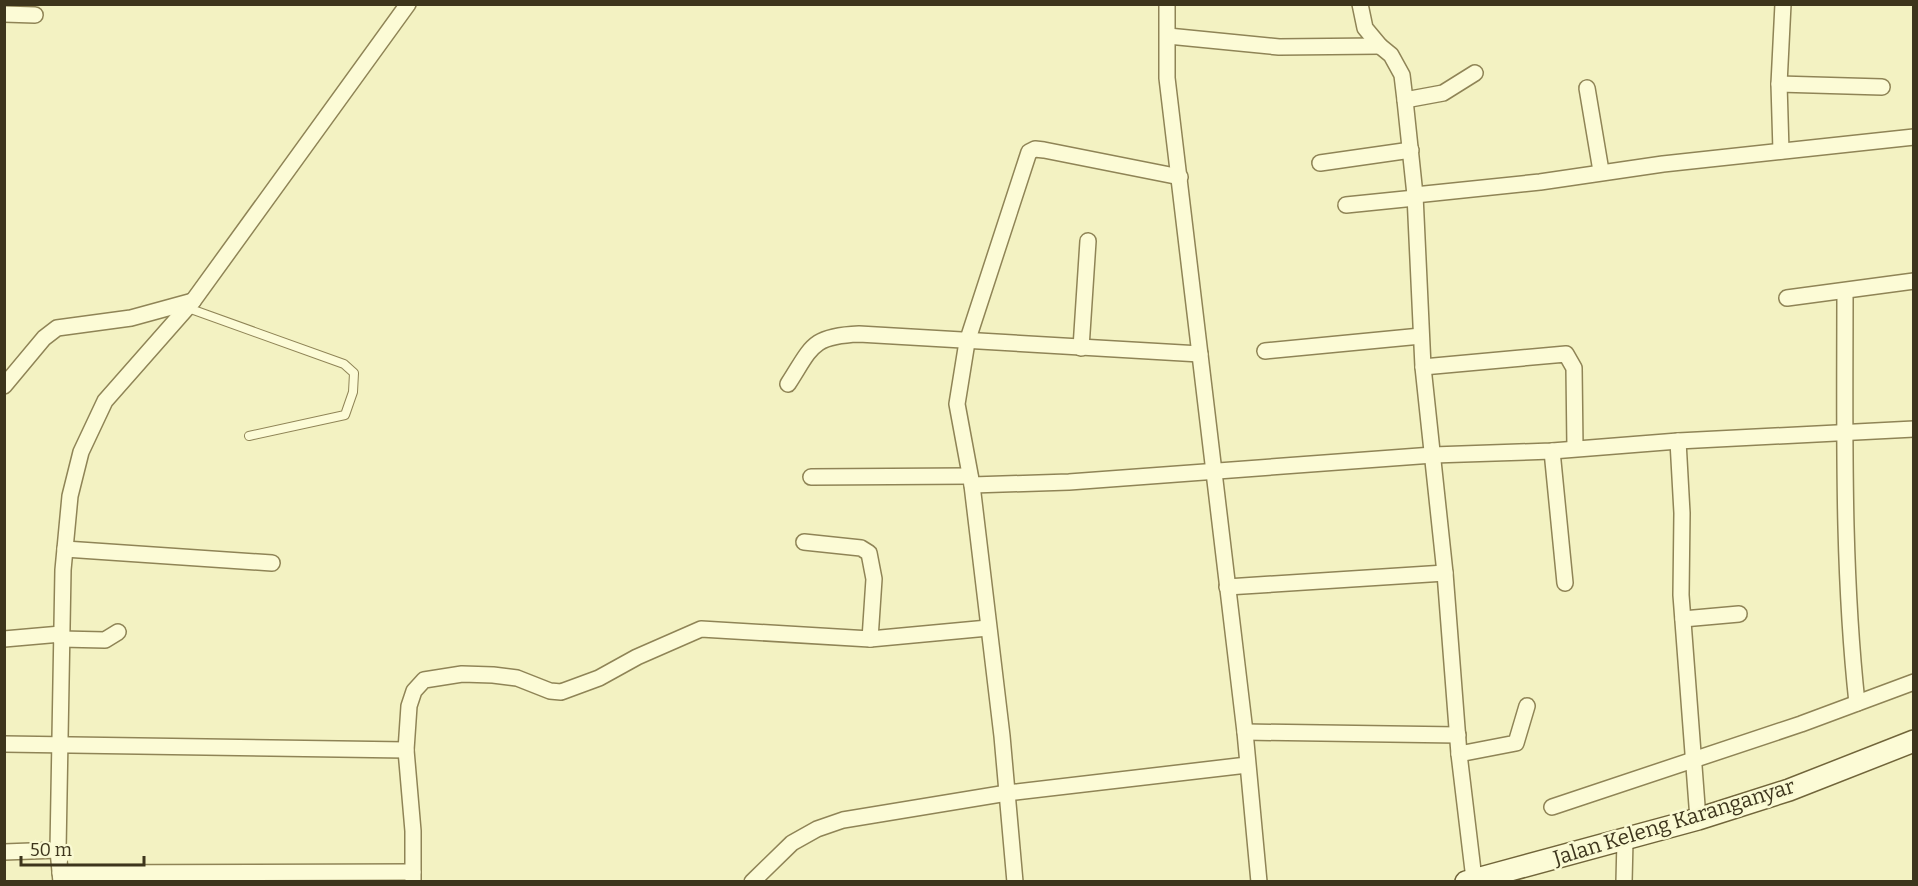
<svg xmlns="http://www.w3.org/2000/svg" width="1918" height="886" font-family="Bitter,serif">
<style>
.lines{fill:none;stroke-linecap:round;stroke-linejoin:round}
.service-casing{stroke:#8f8456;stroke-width:10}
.minor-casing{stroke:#8f8456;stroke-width:18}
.secondary-casing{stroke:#71653a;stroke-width:24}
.service{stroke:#fcfbd6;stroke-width:8}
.minor{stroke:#fcfbd6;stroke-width:15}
.secondary{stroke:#fcfbd6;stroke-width:21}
.labels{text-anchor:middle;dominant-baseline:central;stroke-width:5;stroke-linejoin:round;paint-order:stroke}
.street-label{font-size:21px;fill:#3d351c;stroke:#f9f9d2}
</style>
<rect width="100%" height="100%" fill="#f3f2c2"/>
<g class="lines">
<defs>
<path id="service" d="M188 308 344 364 354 373 353 392 345 415 249 436"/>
<g id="minor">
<path d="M1167 4V78L1245 732 1259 882"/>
<path d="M1360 4 1365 28 1380 46 1391 55 1402 75 1405 100 1415 195 1423 367 1445 573 1459 754 1474 879"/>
<path d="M4 14 35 15"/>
<path d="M1168 36 1279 47 1380 46"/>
<path d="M1779 84 1882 87"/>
<path d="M1587 88 1601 171"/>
<path d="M1405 100 1443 93 1475 73"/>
<path d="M1781 151 1779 84 1783 4"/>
<path d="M1320 163 1411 150"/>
<path d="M1415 195 1540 182 1663 164 1914 137"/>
<path d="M1346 205 1415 198"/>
<path d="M1845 291C1845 428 1842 565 1857 703"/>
<path d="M1787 298 1914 281"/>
<path d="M1081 348 1088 241"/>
<path d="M1265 351 1421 336"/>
<path d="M1423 367 1566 354 1574 368 1575 448"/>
<path d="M788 384C812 347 811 336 859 334L1200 354"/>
<path d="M4 386 44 338 57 328 131 318 193 301"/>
<path d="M1678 441 1682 513 1681 595 1698 819"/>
<path d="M1552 451 1565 583"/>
<path d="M811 477 970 476"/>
<path d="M972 485 1069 482 1433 455 1552 451 1678 441 1914 429"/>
<path d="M804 542 861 548 869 553 874 579 870 639"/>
<path d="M65 549 272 563"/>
<path d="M1227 587 1445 573"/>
<path d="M1683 619 1739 614"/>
<path d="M4 639 61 634"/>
<path d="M61 639 105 640 118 632"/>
<path d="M1245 732 1458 735"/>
<path d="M4 744 406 750"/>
<path d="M1459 754 1516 743 1527 706"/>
<path d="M1552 807 1801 724 1914 682"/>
<path d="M4 852 58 850"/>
<path d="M60 873 413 872"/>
<path d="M61 882 58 850 63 570 70 496 81 452 105 401 193 301 408 4"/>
<path d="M413 882V831L406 750 409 706 414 691 424 680 462 674 493 675 517 678 550 691 561 692 599 678 637 657 701 629 870 639 988 628"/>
<path d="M752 882 792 843 817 829 843 820 1007 793 1247 765"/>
<path d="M1015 882 1002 736 972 485 957 404 967 342 1029 152 1035 149 1044 150 1180 177"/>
<path d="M1624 882 1625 840"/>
</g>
<path id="secondary" d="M1466 882 1698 819 1789 790 1914 741"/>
</defs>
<use href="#service" class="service-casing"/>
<use href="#minor" class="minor-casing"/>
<use href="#secondary" class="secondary-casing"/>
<use href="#service" class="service"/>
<use href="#minor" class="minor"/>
<use href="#secondary" class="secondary"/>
</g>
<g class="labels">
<g class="street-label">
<text transform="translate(1674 822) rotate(-17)">Jalan Keleng Karanganyar</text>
</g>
</g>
<rect width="1918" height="886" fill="none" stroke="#3d351c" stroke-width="12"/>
<path d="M21 856v9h123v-9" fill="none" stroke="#3d351c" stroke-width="3"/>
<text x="30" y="856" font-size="18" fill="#3d351c" stroke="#f9f9d2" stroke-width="4.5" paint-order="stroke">50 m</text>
</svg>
